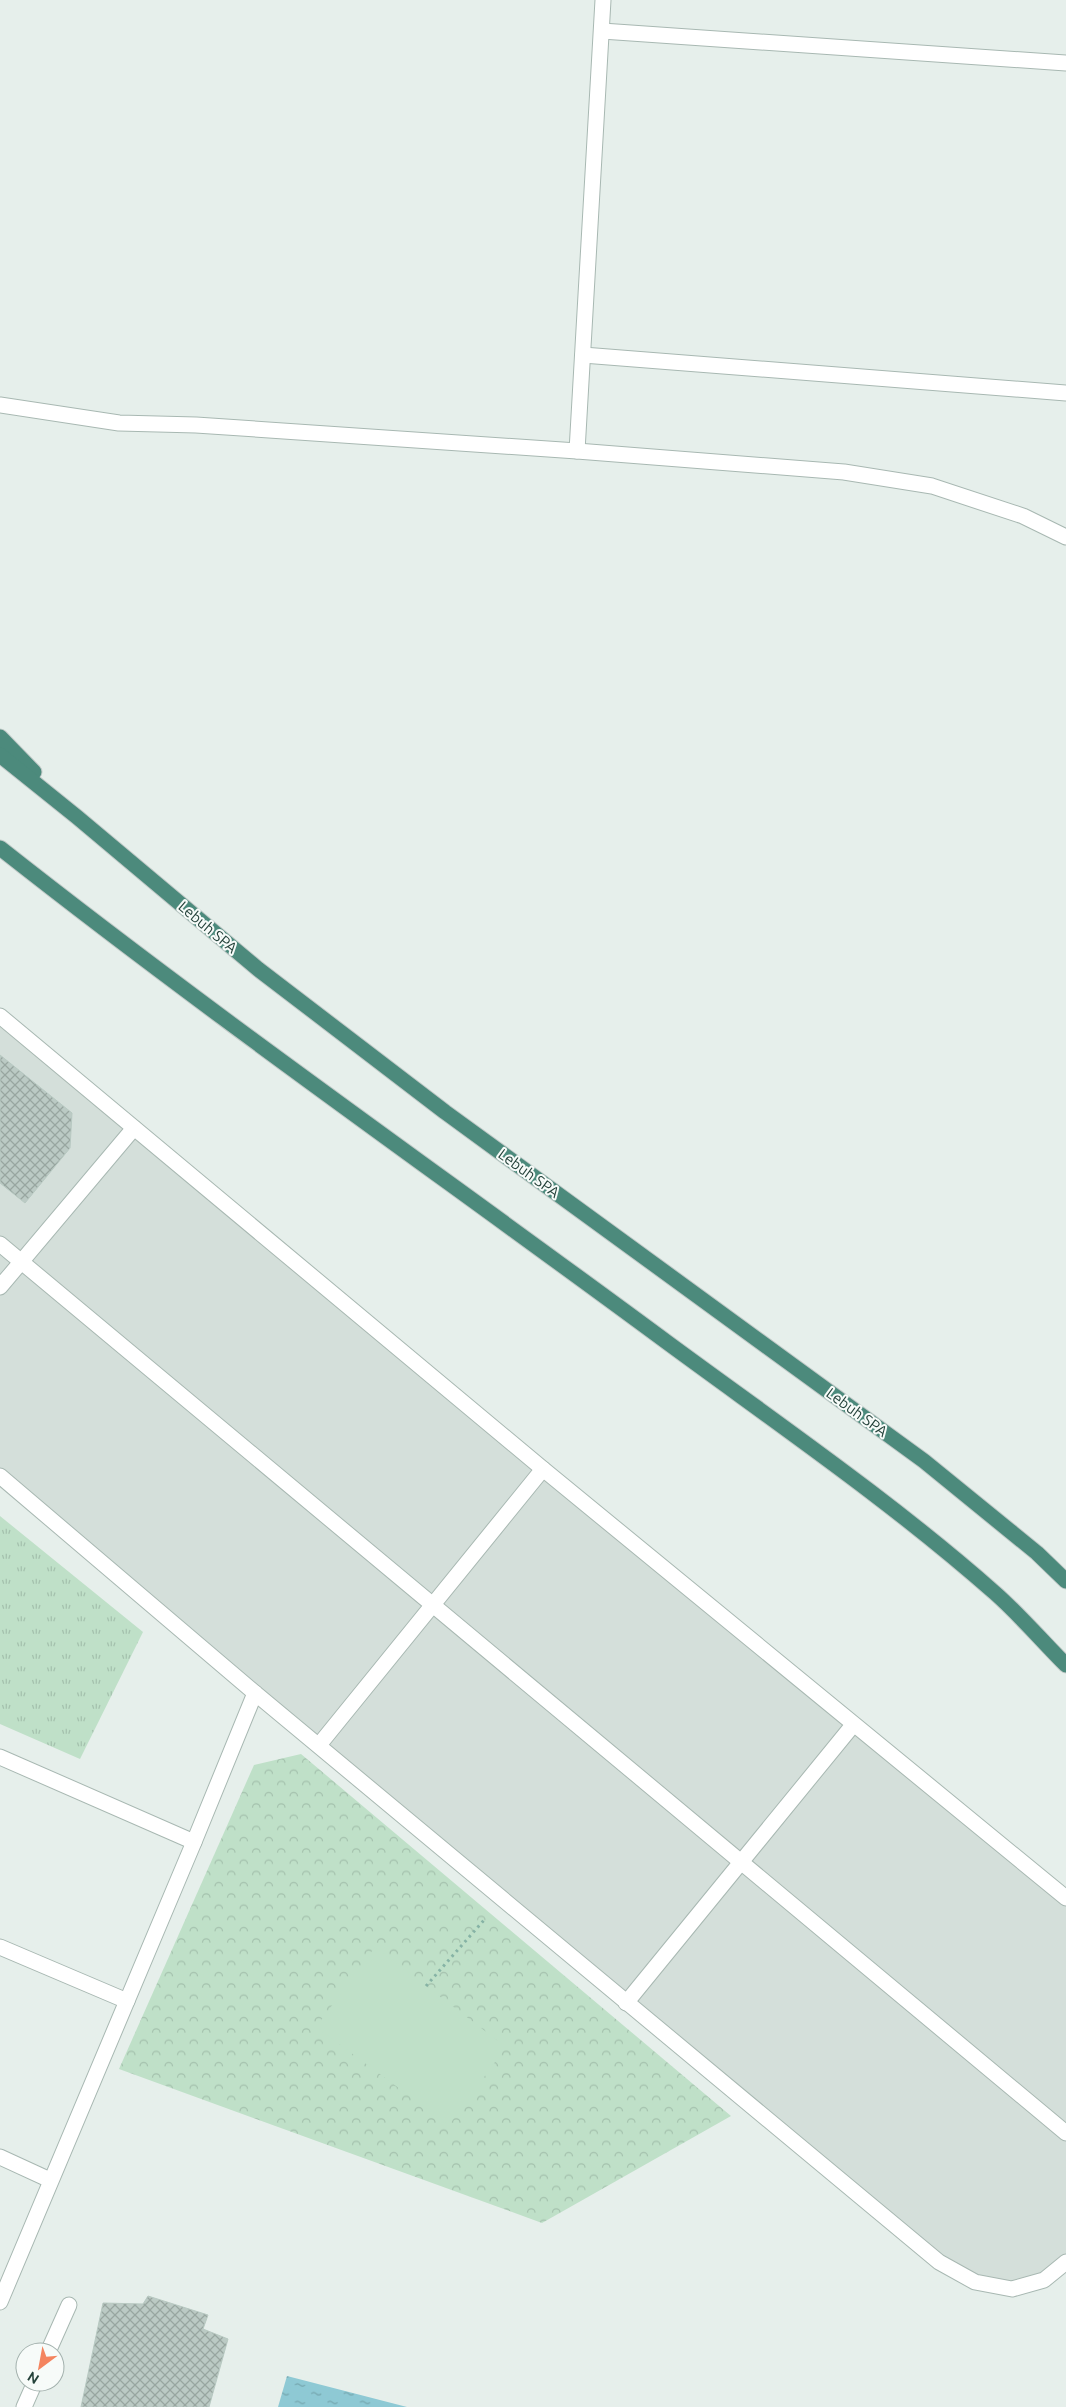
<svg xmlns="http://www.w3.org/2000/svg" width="1066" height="2407" font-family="Ubuntu,sans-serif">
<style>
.built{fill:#d4dfda}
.grass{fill:url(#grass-tufts)}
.park{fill:url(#park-crowns)}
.pitch{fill:#bfe0c8}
.water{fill:url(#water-ripples)}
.building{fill:url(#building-cross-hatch);stroke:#b8c9c2}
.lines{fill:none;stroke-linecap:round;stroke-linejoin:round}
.service-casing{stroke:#a8b8b2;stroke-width:17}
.minor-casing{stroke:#a8b8b2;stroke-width:17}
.tertiary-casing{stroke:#a8b8b2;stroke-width:17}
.trunk-casing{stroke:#c2cac8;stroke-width:17}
.path{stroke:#86b3a5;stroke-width:3;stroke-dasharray:2.5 4;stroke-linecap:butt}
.service{stroke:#fff;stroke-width:15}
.minor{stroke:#fff;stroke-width:15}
.tertiary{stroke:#fff;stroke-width:15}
.trunk{stroke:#4c8a7c;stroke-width:15}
.labels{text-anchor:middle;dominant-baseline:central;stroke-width:4;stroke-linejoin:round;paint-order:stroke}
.street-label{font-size:15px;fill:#24423a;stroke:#f7fbf9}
</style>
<defs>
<pattern id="grass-tufts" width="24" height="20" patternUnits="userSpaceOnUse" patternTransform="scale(1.25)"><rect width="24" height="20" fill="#bfe0c8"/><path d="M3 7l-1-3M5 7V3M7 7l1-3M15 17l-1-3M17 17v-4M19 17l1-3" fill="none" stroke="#a4c1ad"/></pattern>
<pattern id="park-crowns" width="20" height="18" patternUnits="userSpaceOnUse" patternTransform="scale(1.25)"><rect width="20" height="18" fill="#bfe0c8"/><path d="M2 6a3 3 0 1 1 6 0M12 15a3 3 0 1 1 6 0" fill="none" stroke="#a4c1ad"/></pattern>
<pattern id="water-ripples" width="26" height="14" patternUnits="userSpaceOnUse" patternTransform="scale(1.25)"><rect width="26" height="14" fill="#8ec9d4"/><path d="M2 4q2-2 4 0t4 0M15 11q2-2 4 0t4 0" fill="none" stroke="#74a5ad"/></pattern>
<pattern id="building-cross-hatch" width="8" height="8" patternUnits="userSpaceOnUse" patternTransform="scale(1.25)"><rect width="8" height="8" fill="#bbcac4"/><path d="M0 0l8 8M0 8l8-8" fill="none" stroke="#98a6a0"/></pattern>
</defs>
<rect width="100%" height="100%" fill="#e6efeb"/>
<path class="built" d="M0 1016 1066 1898V2262L1012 2289 975 2282 0 1476Z"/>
<path class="grass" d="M0 1516 143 1632 80 1759 0 1724Z"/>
<path class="park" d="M301 1754 731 2116 542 2223 119 2069 254 1765Z"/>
<path class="pitch" d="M375 1947 506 2047 449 2125 316 2027Z"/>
<path class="water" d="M287 2376 407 2407H278Z"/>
<g class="building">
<path d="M0 1055 72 1113 70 1148 25 1203 0 1183Z"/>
<path d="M148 2296 208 2315 203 2329 228 2339 209 2407H81L103 2303 143 2304Z"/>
</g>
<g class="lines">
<defs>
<g id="service">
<path d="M0 1244 1066 2133"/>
<path d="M319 1745 543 1469"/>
<path d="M0 1947 127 2001"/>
<path d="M626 2003 853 1725"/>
<path d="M48 2352 69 2305"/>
<path d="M24 2407 35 2382"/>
</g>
<g id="minor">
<path d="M602 31 1066 63"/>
<path d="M583 355 1066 393"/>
<path d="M577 451 603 0"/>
<path d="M0 1016 543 1469 1066 1898"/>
<path d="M0 1287 134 1128"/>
<path d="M0 1476 255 1693 939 2262 975 2282 1012 2289 1044 2280 1066 2262"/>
<path d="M0 1757 194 1842"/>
<path d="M0 2157 50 2180"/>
<path d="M0 2302 194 1842 255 1693"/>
</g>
<path id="tertiary" d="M0 405 119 423 196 425 577 451 844 472 932 486 1023 516 1066 537"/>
<g id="trunk">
<path d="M0 737 34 772"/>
<path d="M0 755 77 817 258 969 445 1112 924 1461 1037 1553 1066 1581"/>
<path d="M0 848C218 1020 445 1178 668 1343 778 1424 892 1502 995 1593 1020 1615 1042 1641 1066 1665"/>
</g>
</defs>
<use href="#service" class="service-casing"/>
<use href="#minor" class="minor-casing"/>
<use href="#tertiary" class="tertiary-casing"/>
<use href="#trunk" class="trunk-casing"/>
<path class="path" d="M426 1986 485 1919"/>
<use href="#service" class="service"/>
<use href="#minor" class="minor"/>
<use href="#tertiary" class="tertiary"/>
<use href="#trunk" class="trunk"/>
</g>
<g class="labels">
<g class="street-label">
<text transform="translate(208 927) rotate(40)">Lebuh SPA</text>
<text transform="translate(529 1173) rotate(36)">Lebuh SPA</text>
<text transform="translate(857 1412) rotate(36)">Lebuh SPA</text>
</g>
</g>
<g transform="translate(40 2367) rotate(212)"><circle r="24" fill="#f7fbf9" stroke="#a3b1ad"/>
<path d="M0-4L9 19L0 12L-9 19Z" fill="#f4845f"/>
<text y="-8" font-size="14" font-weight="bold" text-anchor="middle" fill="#24423a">N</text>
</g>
</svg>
